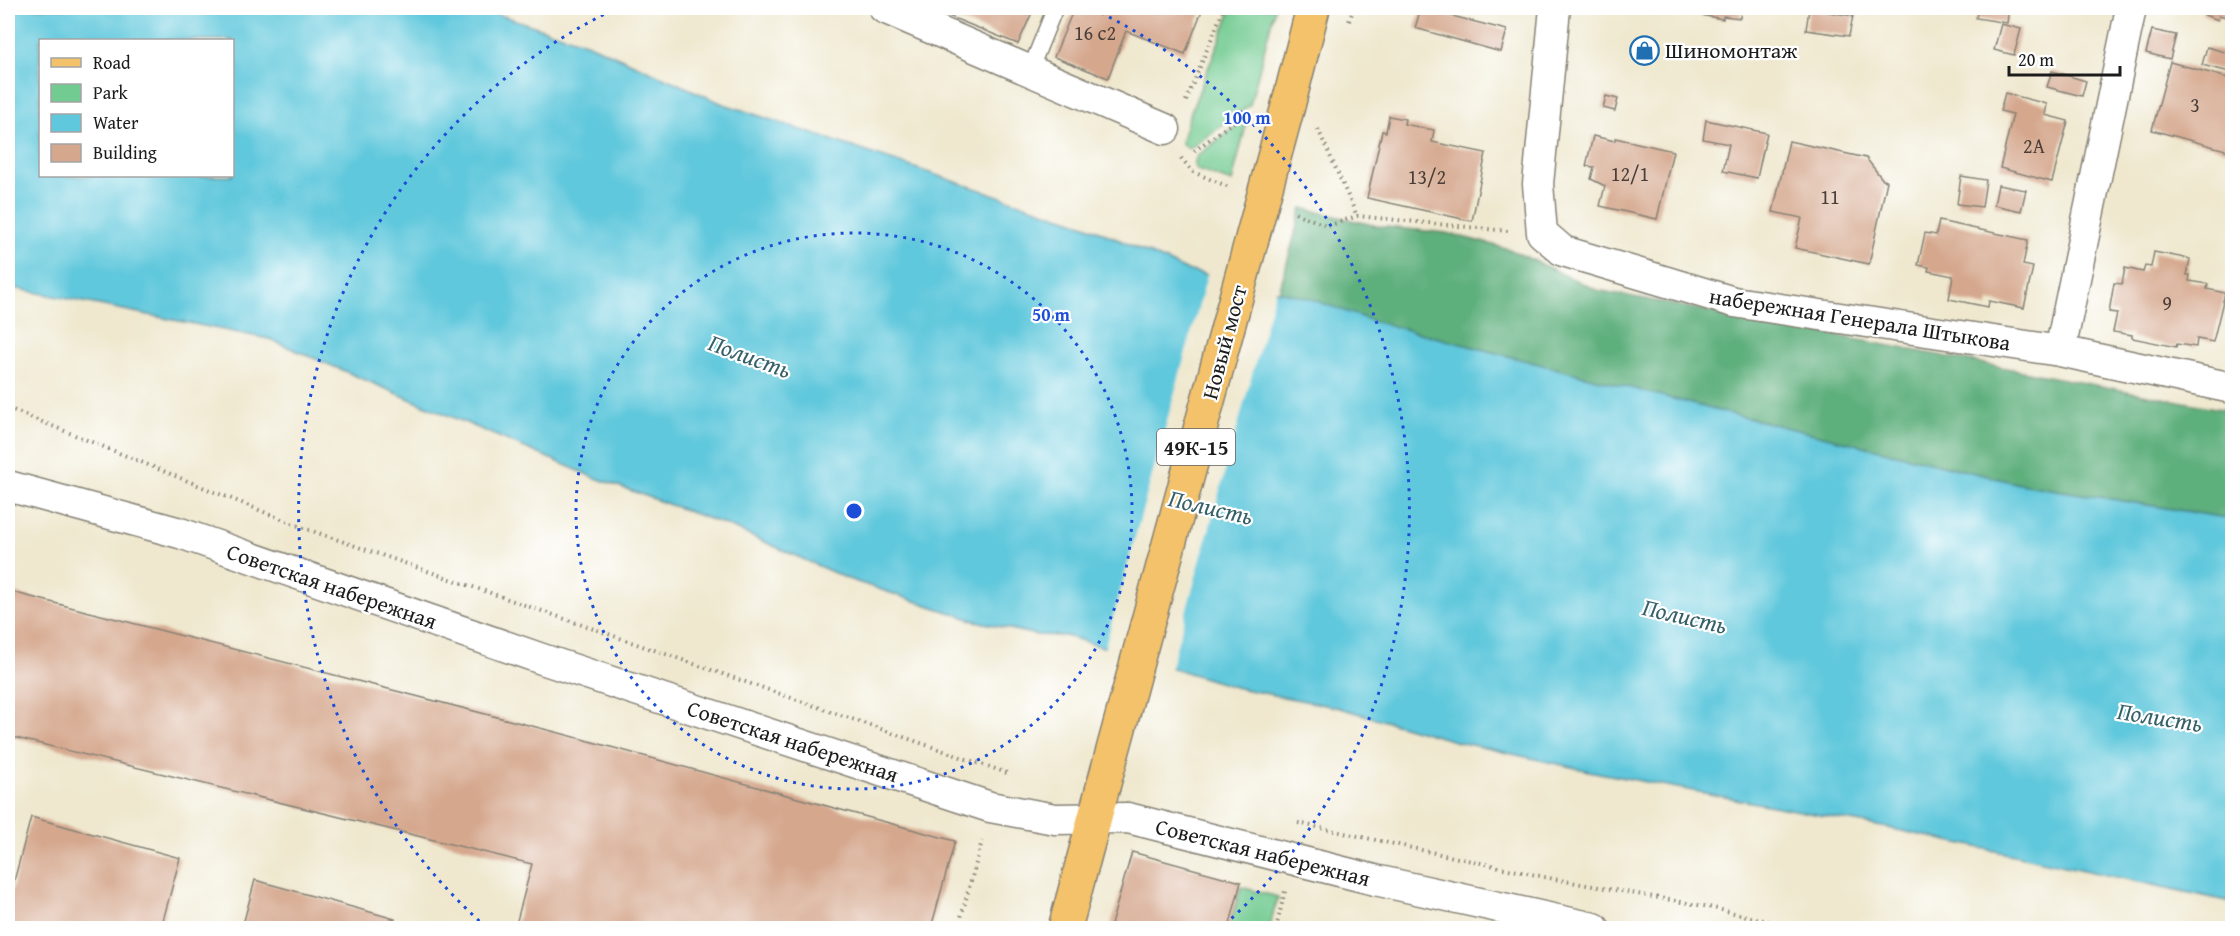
<svg xmlns="http://www.w3.org/2000/svg" width="2240" height="936" font-family="'Gentium Book Plus',serif">
<style>
.green{fill:#72cb91;stroke:#477456;stroke-width:1.5}
.forest{fill:#5daf7b;stroke:#3c664c;stroke-width:1.5}
.water{fill:#60c8dc;stroke:#3e727c;stroke-width:1.5;fill-rule:evenodd}
.pier{fill:#efe8cf}
.building{fill:#d5a88e}
.lines{fill:none;stroke-linecap:round;stroke-linejoin:round}
.lane-casing{stroke:#868276;stroke-width:18}
.street-casing{stroke:#868276;stroke-width:33}
.primary-casing{stroke:#868276;stroke-width:36}
.path{stroke:#868276;stroke-width:4;stroke-dasharray:1.5 4.5;stroke-linecap:butt}
.lane{stroke:#fff;stroke-width:15}
.street{stroke:#fff;stroke-width:30}
.primary{stroke:#f3c26a;stroke-width:33}
.primary-bridge-casing{stroke:#868276;stroke-width:36;stroke-linecap:butt}
.primary-bridge{stroke:#f3c26a;stroke-width:33}
.ring{fill:none;stroke:#1d4ed8;stroke-width:3;stroke-dasharray:3 6}
.labels{text-anchor:middle;dominant-baseline:central;stroke-width:4.5;stroke-linejoin:round;paint-order:stroke}
.number-label{font-size:20px;fill:#4a3f38}
.shield{fill:#fff;stroke:#606060;stroke-width:1.5}
.shield-label{font-size:21px;font-weight:bold;fill:#1c1c1c}
.poi-label{font-size:22px;fill:#1c1c1c;stroke:#fff;text-anchor:start}
.street-label{font-size:22px;fill:#1c1c1c;stroke:#fff}
.water-label{font-size:24px;font-style:italic;fill:#376169;stroke:#fff}
.centre{fill:#1d4ed8;stroke:#fff;stroke-width:3}
.ring-label{font-size:18px;text-anchor:middle;font-weight:bold;fill:#1d4ed8;stroke:#fff;stroke-width:4.5;stroke-linejoin:round;paint-order:stroke}
</style>
<rect width="100%" height="100%" fill="#fff"/>
<filter id="ink" filterUnits="userSpaceOnUse"><feTurbulence type="fractalNoise" baseFrequency=".0167" numOctaves="2"/><feDisplacementMap in="SourceGraphic" scale="12" xChannelSelector="R" yChannelSelector="G"/><feConvolveMatrix kernelMatrix="1 2 1 2 8 2 1 2 1" color-interpolation-filters="sRGB"/></filter>
<filter id="wash" filterUnits="userSpaceOnUse"><feTurbulence type="fractalNoise" baseFrequency=".008" numOctaves="4" result="noise"/><feDisplacementMap in="SourceGraphic" scale="24" xChannelSelector="R" yChannelSelector="G"/><feGaussianBlur stdDeviation="1.35" result="paint"/><feColorMatrix in="noise" values="0 0 0 0 0 0 0 0 0 0 0 0 0 0 0 0 0 1.4 0 .05"/><feComposite in="paint" operator="in"/></filter>
<g filter="url(#wash)">
<rect width="100%" height="100%" fill="#efe8cf"/>
<g class="green">
<path d="M1232 8H1275L1250 105 1189 149 1181 143 1188 119Z"/>
<path d="M1248 117 1232 182 1197 170 1194 164 1197 156Z"/>
<path d="M1241 887 1278 897 1269 928H1229Z"/>
</g>
<path class="forest" d="M1302 208 1377 226 1447 233 1509 249 1597 290 2232 411V519L2020 484 1723 412 1373 321 1279 292Z"/>
<path class="water" d="M8 8H479L589 44 721 103 1088 226 1186 270 1308 298 1373 321 1723 412 2020 484 2232 519V902L1893 829 1594 772 1458 742 1336 707 1238 688 1067 636 1036 635 976 621 848 579 726 525 593 477 269 339 8 287ZM40 40H232V176H40Z"/>
<path class="pier" d="M1208 272 1276 288 1170 670 1104 650Z"/>
<g id="blocks">
<g class="building">
<path d="M910 8H1034L1018 44 941 13 938 19Z"/>
<path d="M1074 8H1203L1185 54 1126 31 1108 78 1054 57Z"/>
<path d="M1421 8 1507 30 1501 52 1415 28Z"/>
<path d="M1662 8H1741L1740 18 1723 16V19Z"/>
<path d="M1950 8H1971L1970 12Z"/>
<path d="M1978 8H2009L2007 23 1976 18Z"/>
<path d="M2204 8H2232V13L2229 11 2226 17 2219 15 2218 20 2202 14Z"/>
<path d="M1809 9 1853 16 1849 36 1806 30Z"/>
<path d="M2001 24 2021 29 2014 55 1994 50Z"/>
<path d="M2152 30 2176 35 2170 59 2146 53Z"/>
<path d="M2207 47 2232 54 2230 72 2202 65Z"/>
<path d="M2170 62 2232 79V147L2229 151 2152 130Z"/>
<path d="M2052 71 2086 81 2082 96 2047 87Z"/>
<path d="M2005 93 2047 104 2045 115 2068 121 2052 182 2000 168 2013 114 2000 111Z"/>
<path d="M1606 96 1618 99 1615 111 1603 108Z"/>
<path d="M1389 116 1405 119 1404 124 1434 130 1432 142 1486 153 1472 221 1367 198 1382 131 1386 132Z"/>
<path d="M1706 120 1767 133 1757 178 1723 171 1729 144 1703 139Z"/>
<path d="M1593 136 1615 141V138L1673 151 1657 219 1600 206 1605 186 1591 179 1594 167 1586 166Z"/>
<path d="M1789 141 1866 158 1883 180 1887 181 1869 264 1795 248 1802 218 1773 212Z"/>
<path d="M1961 176 1986 180 1982 207 1957 204Z"/>
<path d="M1998 185 2026 190 2021 211 1994 205Z"/>
<path d="M1939 221 2028 240 2023 265 2033 267 2024 308 1989 301 1988 307 1949 299 1953 276 1928 271 1929 267 1918 265 1925 233 1936 235Z"/>
<path d="M2154 252 2190 259 2187 275H2190L2189 281 2208 284 2207 289 2225 293 2213 342 2197 339 2196 347 2177 344 2176 347 2132 338V335L2113 332 2117 313 2109 312 2114 283 2122 284 2125 268 2143 272 2145 266 2151 267Z"/>
<path d="M8 591 567 735 955 841 931 928H515L532 864 8 736Z"/>
<path d="M31 817 180 858 161 928H8V904Z"/>
<path d="M1132 852 1241 882 1229 928H1110Z"/>
<path d="M255 880 395 919 392 928H242Z"/>
</g>
</g>
</g>
<g filter="url(#ink)">
<use href="#blocks" fill-opacity="0" stroke="#868276" stroke-width="1.5"/>
<g class="lines">
<defs>
<path id="lane" d="M1030 70 1055 8"/>
<g id="street">
<path d="M884 8 1165 129"/>
<path d="M1555 8 1538 184 1542 233 1563 251 1734 302 2060 351 2232 388"/>
<path d="M2060 351 2131 8"/>
<path d="M8 486 180 533 542 659 990 807 1055 819 1128 818 1375 880 1594 928"/>
</g>
<g id="primary">
<path d="M1288 106 1313 8"/>
<path d="M1065 928 1103 787"/>
</g>
</defs>
<use href="#lane" class="lane-casing"/>
<use href="#street" class="street-casing"/>
<use href="#primary" class="primary-casing"/>
<g class="path">
<path d="M1349 21 1354 8"/>
<path d="M1186 101 1224 8"/>
<path d="M1318 129 1357 216"/>
<path d="M1194 151 1248 111"/>
<path d="M1181 158 1193 172 1229 187"/>
<path d="M1295 213 1328 226 1357 216 1508 231"/>
<path d="M8 408 301 527 1007 773"/>
<path d="M1298 823 1554 879 1709 907 1796 928"/>
<path d="M958 928 982 841"/>
<path d="M1276 928 1285 891"/>
</g>
<use href="#lane" class="lane"/>
<use href="#street" class="street"/>
<use href="#primary" class="primary"/>
<defs>
<path id="primary-bridge" d="M1103 787 1288 106"/>
</defs>
<use href="#primary-bridge" class="primary-bridge-casing"/>
<use href="#primary-bridge" class="primary-bridge"/>
</g>
</g>
<g class="ring">
<circle cx="854" cy="511" r="278"/>
<path d="M486 927A556 556 0 0 1 615 9M1093 9A556 556 0 0 1 1222 927"/>
</g>
<defs>
<symbol id="shop-ring" viewBox="-11 -11 22 22"><circle r="9.5" fill="#fff" stroke="#1f6fb2" stroke-width="1.5"/><path d="M-5-2.5h2.3a2.7 3.5 0 0 1 5.4 0H5L5.5 6h-11ZM-1.5-2.5h3a1.5 2.3 0 0 0-3 0Z" fill="#1f6fb2"/></symbol>
</defs>
<g fill-rule="evenodd">
<use href="#shop-ring" x="1628" y="34" width="33" height="33"/>
</g>
<g class="labels">
<g class="number-label">
<text x="1095" y="32">16 с2</text>
<text x="2195" y="104">3</text>
<text x="2034" y="145">2А</text>
<text x="1630" y="173">12/1</text>
<text x="1427" y="176">13/2</text>
<text x="1830" y="196">11</text>
<text x="2167" y="302">9</text>
</g>
<rect class="shield" x="1157" y="429" width="78" height="36" rx="4.5"/>
<g class="shield-label">
<text x="1196" y="447">49К-15</text>
</g>
<g class="poi-label">
<text x="1665" y="50">Шиномонтаж</text>
</g>
<g class="street-label">
<text transform="translate(1860 319) rotate(9)">набережная Генерала Штыкова</text>
<text transform="translate(1224 342) rotate(-75)">Новый мост</text>
<text transform="translate(332 586) rotate(19)">Советская набережная</text>
<text transform="translate(793 741) rotate(18)">Советская набережная</text>
<text transform="translate(1263 852) rotate(14)">Советская набережная</text>
</g>
<g class="water-label">
<text transform="translate(750 356) rotate(20)">Полисть</text>
<text transform="translate(1211 507) rotate(13)">Полисть</text>
<text transform="translate(1685 616) rotate(13)">Полисть</text>
<text transform="translate(2160 717) rotate(9)">Полисть</text>
</g>
</g>
<circle cx="854" cy="511" r="9" class="centre"/>
<g class="ring-label">
<text x="1247" y="124">100 m</text>
<text x="1051" y="321">50 m</text>
</g>
<rect width="2240" height="936" fill="none" stroke="#fff" stroke-width="30"/>
<rect x="39" y="39" width="195" height="138" fill="#ffffff" stroke="#a4a4a4" stroke-width="1.5"/>
<rect x="51" y="58" width="30" height="9" fill="#f3c26a" stroke="#a4a4a4" stroke-width="1.5"/>
<text x="93" y="69" font-size="18" fill="#1c1c1c">Road</text>
<rect x="51" y="84" width="30" height="18" fill="#72cb91" stroke="#a4a4a4" stroke-width="1.5"/>
<text x="93" y="99" font-size="18" fill="#1c1c1c">Park</text>
<rect x="51" y="114" width="30" height="18" fill="#60c8dc" stroke="#a4a4a4" stroke-width="1.5"/>
<text x="93" y="129" font-size="18" fill="#1c1c1c">Water</text>
<rect x="51" y="144" width="30" height="18" fill="#d5a88e" stroke="#a4a4a4" stroke-width="1.5"/>
<text x="93" y="159" font-size="18" fill="#1c1c1c">Building</text>
<path d="M2009 66v9h111v-9" fill="none" stroke="#1c1c1c" stroke-width="3"/>
<text x="2018" y="66" font-size="18" fill="#1c1c1c" stroke="#ffffff" stroke-width="4.5" paint-order="stroke">20 m</text>
</svg>
